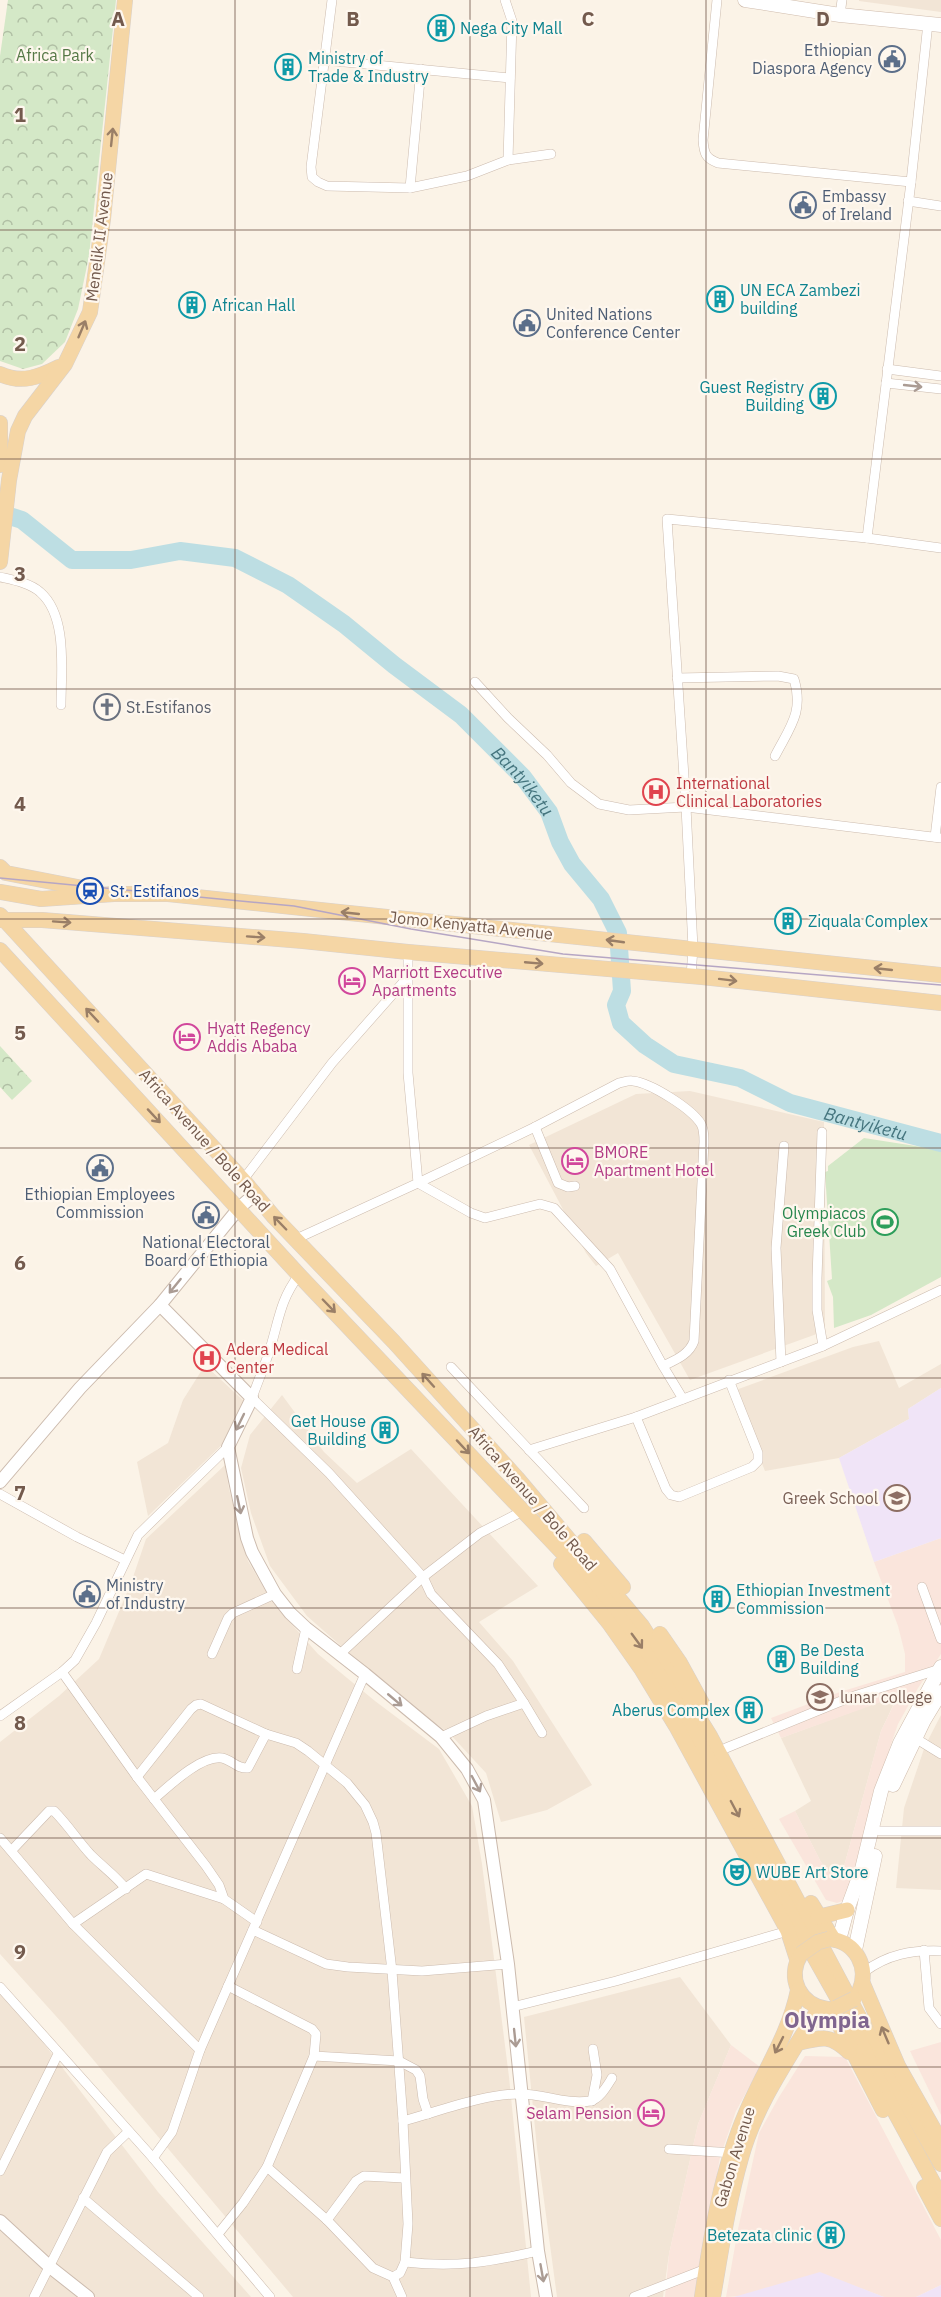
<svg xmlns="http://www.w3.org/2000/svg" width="941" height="2297" font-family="'IBM Plex Sans',sans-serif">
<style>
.residential{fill:#f2e5d6}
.commercial{fill:#fae5dc}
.education{fill:#f0e4f7}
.park{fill:url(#park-crowns)}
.pitch{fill:#d4e8c7}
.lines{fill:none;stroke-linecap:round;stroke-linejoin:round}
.river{stroke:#bddee3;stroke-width:18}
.minor-casing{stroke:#ccbbae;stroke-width:10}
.tertiary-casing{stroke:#ccbbae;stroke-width:14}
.secondary-casing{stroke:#cfbbac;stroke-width:15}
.primary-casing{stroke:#d8d1cd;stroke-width:16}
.minor{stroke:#fff;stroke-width:9}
.tertiary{stroke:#fff;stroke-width:12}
.secondary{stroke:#fff;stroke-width:14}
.primary{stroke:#f5d6a5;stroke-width:15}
.tram{stroke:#b6a6c4;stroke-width:1.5}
.primary-bridge-casing{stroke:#d8d1cd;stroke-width:16;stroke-linecap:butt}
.primary-bridge{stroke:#f5d6a5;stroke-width:15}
.oneway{stroke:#9a7f67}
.oneway2{stroke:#ab9c94}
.grid{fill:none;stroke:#735a4d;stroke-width:1.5;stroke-opacity:0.55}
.labels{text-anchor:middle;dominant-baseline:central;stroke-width:4.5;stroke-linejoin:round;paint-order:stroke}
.culture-label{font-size:16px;fill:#0d838f;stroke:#fef7ee;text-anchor:start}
.service-label{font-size:16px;fill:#4e5e75;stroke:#fef7ee;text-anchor:start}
.park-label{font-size:16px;fill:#557846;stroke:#fef7ee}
.street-label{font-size:16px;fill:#735a4d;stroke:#fef7ee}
.worship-label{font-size:16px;fill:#5b616d;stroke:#fef7ee;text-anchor:start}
.health-label{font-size:16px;fill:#be3a42;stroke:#fef7ee;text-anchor:start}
.transit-label{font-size:16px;fill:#164399;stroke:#fef7ee;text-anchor:start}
.hotel-label{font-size:16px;fill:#b23c85;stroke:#fef7ee;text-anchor:start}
.leisure-label{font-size:16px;fill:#27864d;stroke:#fef7ee;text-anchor:end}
.education-label{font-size:16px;fill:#785e54;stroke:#fef7ee;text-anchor:end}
.water-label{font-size:18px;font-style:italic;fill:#45757e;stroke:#fef7ee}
.district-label{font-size:22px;font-weight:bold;fill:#80658f;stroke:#fef7ee}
.grid-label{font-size:20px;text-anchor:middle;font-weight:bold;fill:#735a4d;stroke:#fef7ee;stroke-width:4.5;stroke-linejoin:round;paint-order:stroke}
</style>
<defs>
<pattern id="park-crowns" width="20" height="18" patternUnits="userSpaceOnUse" patternTransform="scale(1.5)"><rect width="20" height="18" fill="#d4e8c7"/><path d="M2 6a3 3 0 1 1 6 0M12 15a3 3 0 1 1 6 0" fill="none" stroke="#b0bfa4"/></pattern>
</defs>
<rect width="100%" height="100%" fill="#fbf3e7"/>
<g class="residential">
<path d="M859 0H941V12L859 1Z"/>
<path d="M690 1091 824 1122 825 1331 690 1380 618 1253 596 1266 586 1253 529 1145 636 1094Z"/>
<path d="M879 1341 899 1388 941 1364V1388L908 1409 909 1419 839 1458 765 1471 733 1391 853 1347Z"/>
<path d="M205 1365 247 1404 232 1435 148 1516 137 1462 168 1443 183 1400Z"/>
<path d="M282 1395 324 1452 357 1483 411 1449 538 1586 479 1622 513 1661 592 1785 547 1810 501 1822 486 1773 449 1733 405 1702 307 1616 270 1566 251 1513 241 1468 250 1435Z"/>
<path d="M225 1465 229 1489 248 1561 272 1602 318 1654 375 1701 439 1749 472 1806 482 1864 509 2077 531 2297H293L64 2025 0 1954V1742L59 1696 99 1659 131 1583 146 1539Z"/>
<path d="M898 1695 881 1731 843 1870 831 1875 821 1862 795 1811 811 1801 781 1738Z"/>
<path d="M941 1715V1890L896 1888 904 1808 925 1746Z"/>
<path d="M680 1977 731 2045 698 2124 669 2254 663 2297H557L537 2148 524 2017Z"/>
<path d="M0 1994 38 2036 158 2192 251 2297H0Z"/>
</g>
<g class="commercial">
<path d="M941 1538V1654L918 1688 898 1724 877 1785 853 1879 845 1900 837 1903 826 1900 779 1819 795 1811 821 1862 831 1875 843 1870 881 1731 898 1696 781 1738 771 1718 840 1692 905 1672V1654L898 1626 874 1562Z"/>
<path d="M941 2042V2115L910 2051Z"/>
<path d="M731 2045 760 2067 736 2111 720 2157 696 2297H665L669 2254 698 2124Z"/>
<path d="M805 2056 845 2057 941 2240V2285L916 2297H884L860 2288 726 2297 738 2229 759 2133 779 2097Z"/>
</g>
<g class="education">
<path d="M941 1388V1538L874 1562 839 1458 909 1419 908 1409Z"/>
<path d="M820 2272 884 2297H733H734Z"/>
<path d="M941 2285V2297H916Z"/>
</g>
<g class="park">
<path d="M8 0H116L89 256 78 309 65 342 42 364 23 369 0 361V56Z"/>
<path d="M0 1046 32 1081 12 1100 0 1087Z"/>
</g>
<path class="pitch" d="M864 1138 941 1150V1277L871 1315 834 1328 833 1297 827 1281 832 1279 825 1172 828 1171V1166Z"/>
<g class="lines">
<path class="river" id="s1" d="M0 513 22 520 72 560H131L180 551 235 558 288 585 344 624 394 665 461 715 523 777 549 812 560 842 572 864 601 899 618 933 622 991 616 1005 621 1023 645 1045 674 1064 740 1078 790 1103 941 1143"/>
<defs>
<g id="minor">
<path d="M332 0 311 167 312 177 318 182 327 186 410 188 467 176 508 160 551 154"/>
<path d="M505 0 512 21 508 160"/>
<path d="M717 0 703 140C704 153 705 158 718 163L911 182"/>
<path d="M840 15 842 0"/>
<path d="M324 60 510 78"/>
<path d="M410 188 421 69"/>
<path d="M908 201 941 206"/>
<path d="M887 369 941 376"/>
<path d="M886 383 941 389"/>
<path d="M867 538 911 182 928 23"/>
<path d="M0 577C13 580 30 583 40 592 68 616 61 671 61 705"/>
<path d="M677 678 778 676 794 679C804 712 790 727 775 756"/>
<path d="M475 682 508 718 547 755 571 783 599 804 629 810 686 807 941 838"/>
<path d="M935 837 941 787"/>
<path d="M691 976 693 948 686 807 667 519 867 538 941 548"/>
<path d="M535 1127 558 1183 568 1187 575 1186"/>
<path d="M822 1132 817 1278V1310L823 1346"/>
<path d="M243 1180 332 1063 407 978"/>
<path d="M296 1239 418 1183 408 1073V952"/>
<path d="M299 1275C280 1300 279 1320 270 1349 265 1365 258 1381 252 1398L329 1473 423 1577 431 1594 498 1664 524 1703 486 1716 441 1737"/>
<path d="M781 1362 776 1248 784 1146"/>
<path d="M663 1366 610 1269 554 1208 540 1204 485 1218 471 1213 418 1183 535 1127 619 1083C624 1082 629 1080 633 1081 651 1083 692 1109 701 1124 704 1129 704 1136 704 1142L694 1341C689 1355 675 1360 663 1366L683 1399"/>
<path d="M451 1367 584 1508"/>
<path d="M636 1417 666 1489 671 1495 679 1497 752 1467 758 1461V1453L729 1380"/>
<path d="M529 1450 636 1417 823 1346 941 1290"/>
<path d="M0 1494 77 1537 125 1560"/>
<path d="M922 1587 941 1639"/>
<path d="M212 1654 228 1618 233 1613 275 1594"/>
<path d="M340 1654 423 1577 480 1533 523 1511"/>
<path d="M297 1669 306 1628"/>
<path d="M62 1672 137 1777 206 1866 219 1885 224 1899 257 1922"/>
<path d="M524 1703 542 1733"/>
<path d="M0 1716 62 1672 75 1660 96 1623 138 1535 228 1447"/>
<path d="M915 1738 941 1754"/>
<path d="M726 1748 851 1697 940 1669"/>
<path d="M137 1777 191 1709 196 1705 201 1704 266 1734 296 1743 308 1751 347 1783 365 1805 373 1822 376 1833 392 1971 403 2121 408 2224 405 2262 400 2273 393 2277"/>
<path d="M154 1799C169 1786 201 1755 222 1758 232 1760 237 1769 248 1768L266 1734"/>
<path d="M880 1831H941"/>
<path d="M0 1838 73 1924 200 2050 365 1674"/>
<path d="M12 1850 49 1811H54C68 1825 78 1841 91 1855 103 1867 116 1876 126 1889"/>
<path d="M73 1924 146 1874 224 1899"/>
<path d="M253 1930 326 1964 348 1967 422 1971 508 1964"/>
<path d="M924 1950 929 2008 941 2024"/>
<path d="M864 1972C888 1954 912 1950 941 1951"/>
<path d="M228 1986 312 2029 316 2034 314 2056 267 2167"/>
<path d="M0 1987 153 2158 270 2297"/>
<path d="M512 2007 616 1981 788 1931"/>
<path d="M314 2056 399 2061 416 2070 420 2076 423 2099 428 2114"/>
<path d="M592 2101 597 2075 593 2049"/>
<path d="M403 2121C437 2112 486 2093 521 2094 544 2094 567 2105 590 2101 600 2099 607 2086 612 2078"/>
<path d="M669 2149 734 2153"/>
<path d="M153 2158 172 2132 200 2050"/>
<path d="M0 2171 58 2054"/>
<path d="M83 2198 199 2297"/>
<path d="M327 2220 356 2181 364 2176 404 2178"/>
<path d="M218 2234 243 2203 267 2167 327 2220 373 2268 393 2277 402 2297"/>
<path d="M405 2262C456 2268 489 2262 538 2251"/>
<path d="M34 2297 107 2152 128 2132"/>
<path d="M634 2297 706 2269"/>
</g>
<g id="tertiary">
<path d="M160 1305 252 1398 228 1447 247 1538 252 1552 275 1594 290 1613 306 1628 365 1674 441 1737 467 1769 484 1800 508 1964 538 2251 546 2297"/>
<path d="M0 1482 80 1388 160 1305 239 1208 255 1194"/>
<path d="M0 2221 50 2267 88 2297"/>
</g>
<g id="secondary">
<path d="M745 0 840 15 941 25"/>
<path d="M893 1785 924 1720 941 1692"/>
<path d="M839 1940 847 1910 862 1869 881 1791 900 1743 941 1667"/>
<path d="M855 1950 875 1856"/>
</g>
<g id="primary">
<path d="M0 374C22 384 39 377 59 367"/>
<path d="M0 423V465"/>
<path d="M0 562 9 480 18 431 25 416 65 364 90 312 103 219 125 0"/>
<path d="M0 867 6 873 93 890"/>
<path d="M0 892 41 899 114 894H168L941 975"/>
<path d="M0 915 243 1180 274 1217 394 1342 517 1478 642 1626 710 1736 883 2062 941 2164"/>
<path d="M0 920H42L303 941 408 952 702 977 941 1003"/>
<path d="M0 950 299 1275 598 1590 638 1642 668 1689 714 1769 802 1935 851 2022 885 2094 941 2197"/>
<path d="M584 1541 623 1587"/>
<path d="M561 1564 609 1623 642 1670 676 1726 788 1931 797 1959"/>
<path d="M660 1634 680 1663 703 1705"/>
<path d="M811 1903 833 1939"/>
<path d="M818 1917 847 1910"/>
<path d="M829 1939C856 1941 870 1968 859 1992"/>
<path d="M801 1954C786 1978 800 2005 827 2009"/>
<path d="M863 1984 898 2066 941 2142"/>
<path d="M831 2009 883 2110"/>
<path d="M798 2043C822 2037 830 2034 849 2052"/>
<path d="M924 2187 941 2219"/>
<path d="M702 2297C711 2236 721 2171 746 2113 763 2072 789 2035 798 1990"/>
<path d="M713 2297C721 2251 728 2203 741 2158 756 2103 791 2055 819 2008"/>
</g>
</defs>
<use href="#minor" class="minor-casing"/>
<use href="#tertiary" class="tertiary-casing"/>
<use href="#secondary" class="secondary-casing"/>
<use href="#primary" class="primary-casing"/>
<use href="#minor" class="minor"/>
<use href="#tertiary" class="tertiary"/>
<use href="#secondary" class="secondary"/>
<use href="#primary" class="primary"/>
<path class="tram" d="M0 878 294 906 411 929 563 954 941 985"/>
<defs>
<g id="primary-bridge">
<path d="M801 1954 818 1942 829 1939"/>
<path d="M836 2008 854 1999"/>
</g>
</defs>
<use href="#primary-bridge" class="primary-bridge-casing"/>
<use href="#primary-bridge" class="primary-bridge"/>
</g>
<defs><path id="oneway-shaft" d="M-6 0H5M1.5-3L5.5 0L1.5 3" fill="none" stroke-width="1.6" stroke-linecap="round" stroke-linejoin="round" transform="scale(1.5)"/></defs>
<g class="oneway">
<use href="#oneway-shaft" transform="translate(112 137) rotate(-84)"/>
<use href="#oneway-shaft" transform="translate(82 329) rotate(-67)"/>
<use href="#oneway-shaft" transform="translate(350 913) rotate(-174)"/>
<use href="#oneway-shaft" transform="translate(62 922) rotate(4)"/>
<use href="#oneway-shaft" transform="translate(256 937) rotate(4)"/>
<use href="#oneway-shaft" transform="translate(615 941) rotate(-172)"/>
<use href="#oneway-shaft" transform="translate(534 963) rotate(5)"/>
<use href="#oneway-shaft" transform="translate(883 969) rotate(-174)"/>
<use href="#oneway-shaft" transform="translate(728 980) rotate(7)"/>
<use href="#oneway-shaft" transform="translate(92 1015) rotate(-133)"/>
<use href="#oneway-shaft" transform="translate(154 1116) rotate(47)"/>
<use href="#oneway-shaft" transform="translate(280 1223) rotate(-134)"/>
<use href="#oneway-shaft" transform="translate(329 1306) rotate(46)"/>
<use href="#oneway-shaft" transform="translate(428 1380) rotate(-132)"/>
<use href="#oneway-shaft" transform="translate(463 1447) rotate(47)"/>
<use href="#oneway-shaft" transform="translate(637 1641) rotate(54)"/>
<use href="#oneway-shaft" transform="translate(735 1809) rotate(62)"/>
<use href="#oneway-shaft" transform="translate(885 2035) rotate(-113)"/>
<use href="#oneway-shaft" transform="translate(779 2045) rotate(117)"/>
</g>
<g class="oneway2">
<use href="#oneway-shaft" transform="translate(913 386) rotate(6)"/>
<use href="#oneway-shaft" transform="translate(175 1286) rotate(129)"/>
<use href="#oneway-shaft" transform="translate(240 1422) rotate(116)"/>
<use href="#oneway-shaft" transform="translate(239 1505) rotate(78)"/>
<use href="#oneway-shaft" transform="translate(395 1700) rotate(40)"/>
<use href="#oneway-shaft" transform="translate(476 1784) rotate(62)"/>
<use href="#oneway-shaft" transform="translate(515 2038) rotate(84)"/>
<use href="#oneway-shaft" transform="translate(542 2273) rotate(80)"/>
</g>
<path class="grid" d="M235 0V2297M470 0V2297M706 0V2297M0 230H941M0 459H941M0 689H941M0 919H941M0 1148H941M0 1378H941M0 1608H941M0 1838H941M0 2067H941"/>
<defs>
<symbol id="building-ring" viewBox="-11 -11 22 22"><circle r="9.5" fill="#fef7ee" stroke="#0f9aa8" stroke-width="1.5"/><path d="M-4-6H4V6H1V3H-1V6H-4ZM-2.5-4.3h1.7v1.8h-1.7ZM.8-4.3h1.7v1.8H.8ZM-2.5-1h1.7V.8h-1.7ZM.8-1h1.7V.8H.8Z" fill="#0f9aa8"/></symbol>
<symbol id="civic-ring" viewBox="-11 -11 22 22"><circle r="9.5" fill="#fef7ee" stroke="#5c6f8a" stroke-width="1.5"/><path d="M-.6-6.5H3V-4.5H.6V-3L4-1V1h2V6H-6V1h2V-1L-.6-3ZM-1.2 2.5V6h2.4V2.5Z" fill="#5c6f8a"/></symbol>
<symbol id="church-ring" viewBox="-11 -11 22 22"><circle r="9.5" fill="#fef7ee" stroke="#6b7280" stroke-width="1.5"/><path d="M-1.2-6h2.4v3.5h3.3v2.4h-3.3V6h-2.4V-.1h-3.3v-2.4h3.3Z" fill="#6b7280"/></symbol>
<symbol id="hospital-ring" viewBox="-11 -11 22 22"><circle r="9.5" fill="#fef7ee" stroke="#e0444e" stroke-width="1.5"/><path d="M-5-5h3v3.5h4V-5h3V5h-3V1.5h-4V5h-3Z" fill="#e0444e"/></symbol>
<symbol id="station-ring" viewBox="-11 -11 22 22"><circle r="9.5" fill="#fef7ee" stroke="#1a4fb4" stroke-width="1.5"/><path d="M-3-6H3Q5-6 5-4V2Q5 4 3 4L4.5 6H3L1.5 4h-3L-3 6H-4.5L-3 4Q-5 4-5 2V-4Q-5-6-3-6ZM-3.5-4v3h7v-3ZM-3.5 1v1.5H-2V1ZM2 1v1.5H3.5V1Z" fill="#1a4fb4"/></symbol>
<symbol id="hotel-ring" viewBox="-11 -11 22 22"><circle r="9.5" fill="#fef7ee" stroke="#d1479c" stroke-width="1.5"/><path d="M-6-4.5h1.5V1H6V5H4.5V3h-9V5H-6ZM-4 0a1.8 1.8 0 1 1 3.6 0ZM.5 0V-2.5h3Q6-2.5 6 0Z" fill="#d1479c"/></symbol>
<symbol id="stadium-ring" viewBox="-11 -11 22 22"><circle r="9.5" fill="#fef7ee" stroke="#2e9e5b" stroke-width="1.5"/><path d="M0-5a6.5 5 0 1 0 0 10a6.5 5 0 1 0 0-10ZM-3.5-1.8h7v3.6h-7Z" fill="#2e9e5b"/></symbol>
<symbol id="school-ring" viewBox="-11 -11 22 22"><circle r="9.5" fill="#fef7ee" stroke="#8d6e63" stroke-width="1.5"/><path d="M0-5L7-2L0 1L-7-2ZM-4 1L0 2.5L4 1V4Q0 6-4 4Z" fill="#8d6e63"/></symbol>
<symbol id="university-ring" viewBox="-11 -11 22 22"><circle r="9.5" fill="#fef7ee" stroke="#8d6e63" stroke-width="1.5"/><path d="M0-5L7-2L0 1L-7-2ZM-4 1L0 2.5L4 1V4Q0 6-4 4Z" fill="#8d6e63"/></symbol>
<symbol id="theatre-ring" viewBox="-11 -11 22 22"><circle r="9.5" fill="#fef7ee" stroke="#0f9aa8" stroke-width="1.5"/><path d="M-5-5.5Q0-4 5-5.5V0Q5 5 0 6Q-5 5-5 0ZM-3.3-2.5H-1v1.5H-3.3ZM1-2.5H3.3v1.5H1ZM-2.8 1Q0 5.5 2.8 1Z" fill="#0f9aa8"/></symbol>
</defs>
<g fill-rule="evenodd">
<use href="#building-ring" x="426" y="13" width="30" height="30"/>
<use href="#civic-ring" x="877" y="44" width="30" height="30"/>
<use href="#building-ring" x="273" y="52" width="30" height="30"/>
<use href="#civic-ring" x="788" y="190" width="30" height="30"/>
<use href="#building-ring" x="705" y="284" width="30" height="30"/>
<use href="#building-ring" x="177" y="290" width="30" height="30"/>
<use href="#civic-ring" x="512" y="308" width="30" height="30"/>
<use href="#building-ring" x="808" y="381" width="30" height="30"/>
<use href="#church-ring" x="92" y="692" width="30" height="30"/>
<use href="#hospital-ring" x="641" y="777" width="30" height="30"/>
<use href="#station-ring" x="75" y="876" width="30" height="30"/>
<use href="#building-ring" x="773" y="906" width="30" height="30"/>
<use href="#hotel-ring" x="337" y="966" width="30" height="30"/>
<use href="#hotel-ring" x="172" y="1022" width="30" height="30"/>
<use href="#hotel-ring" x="560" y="1146" width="30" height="30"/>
<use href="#civic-ring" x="85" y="1153" width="30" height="30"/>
<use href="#civic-ring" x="191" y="1200" width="30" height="30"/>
<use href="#stadium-ring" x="870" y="1207" width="30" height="30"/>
<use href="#hospital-ring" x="192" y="1343" width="30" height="30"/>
<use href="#building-ring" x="370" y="1415" width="30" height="30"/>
<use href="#school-ring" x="882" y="1483" width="30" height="30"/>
<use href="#civic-ring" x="72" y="1579" width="30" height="30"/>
<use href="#building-ring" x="702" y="1584" width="30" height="30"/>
<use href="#building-ring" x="766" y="1644" width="30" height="30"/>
<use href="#university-ring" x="805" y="1682" width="30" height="30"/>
<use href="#building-ring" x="734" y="1695" width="30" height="30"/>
<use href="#theatre-ring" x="722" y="1857" width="30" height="30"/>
<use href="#hotel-ring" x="636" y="2098" width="30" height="30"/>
<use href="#building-ring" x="816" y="2220" width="30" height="30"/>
</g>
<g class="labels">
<g class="culture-label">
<text x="460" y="28">Nega City Mall</text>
<text x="308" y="58">Ministry of<tspan x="308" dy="18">Trade &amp; Industry</tspan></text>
<text x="740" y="290">UN ECA Zambezi<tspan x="740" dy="18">building</tspan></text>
<text x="212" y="305">African Hall</text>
<text x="804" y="387" text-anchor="end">Guest Registry<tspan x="804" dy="18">Building</tspan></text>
<text x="808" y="921">Ziquala Complex</text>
<text x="366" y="1421" text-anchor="end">Get House<tspan x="366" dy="18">Building</tspan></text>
<text x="736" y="1590">Ethiopian Investment<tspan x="736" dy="18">Commission</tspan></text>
<text x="800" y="1650">Be Desta<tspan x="800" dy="18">Building</tspan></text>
<text x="730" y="1710" text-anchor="end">Aberus Complex</text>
<text x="756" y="1872">WUBE Art Store</text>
<text x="812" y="2235" text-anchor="end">Betezata clinic</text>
</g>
<g class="service-label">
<text x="872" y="50" text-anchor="end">Ethiopian<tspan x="872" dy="18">Diaspora Agency</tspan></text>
<text x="822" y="196">Embassy<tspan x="822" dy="18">of Ireland</tspan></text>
<text x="546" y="314">United Nations<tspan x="546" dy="18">Conference Center</tspan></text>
<text x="100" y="1194" text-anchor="middle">Ethiopian Employees<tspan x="100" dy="18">Commission</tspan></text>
<text x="206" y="1242" text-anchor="middle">National Electoral<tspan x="206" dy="18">Board of Ethiopia</tspan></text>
<text x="106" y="1585">Ministry<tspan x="106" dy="18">of Industry</tspan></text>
</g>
<g class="park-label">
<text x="55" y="55">Africa Park</text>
</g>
<g class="street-label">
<text transform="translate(99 237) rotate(-83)">Menelik II Avenue</text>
<text transform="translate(471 925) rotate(6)">Jomo Kenyatta Avenue</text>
<text transform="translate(205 1140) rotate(48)">Africa Avenue / Bole Road</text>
<text transform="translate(533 1498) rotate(49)">Africa Avenue / Bole Road</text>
<text transform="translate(734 2157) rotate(-73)">Gabon Avenue</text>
</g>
<g class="worship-label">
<text x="126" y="707">St.Estifanos</text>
</g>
<g class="health-label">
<text x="676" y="783">International<tspan x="676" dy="18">Clinical Laboratories</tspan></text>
<text x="226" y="1349">Adera Medical<tspan x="226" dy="18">Center</tspan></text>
</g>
<g class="transit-label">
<text x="110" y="891">St. Estifanos</text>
</g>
<g class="hotel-label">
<text x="372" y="972">Marriott Executive<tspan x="372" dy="18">Apartments</tspan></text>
<text x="207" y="1028">Hyatt Regency<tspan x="207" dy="18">Addis Ababa</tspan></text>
<text x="594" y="1152">BMORE<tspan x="594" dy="18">Apartment Hotel</tspan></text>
<text x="632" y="2113" text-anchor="end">Selam Pension</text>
</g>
<g class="leisure-label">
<text x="866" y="1213">Olympiacos<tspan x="866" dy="18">Greek Club</tspan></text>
</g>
<g class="education-label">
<text x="878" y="1498">Greek School</text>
<text x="840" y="1697" text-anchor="start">lunar college</text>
</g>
<g class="water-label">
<text stroke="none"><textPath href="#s1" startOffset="618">Bantyiketu</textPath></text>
<text stroke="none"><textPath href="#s1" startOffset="1160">Bantyiketu</textPath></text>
</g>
<g class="district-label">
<text x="827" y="2019">Olympia</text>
</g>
</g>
<g class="grid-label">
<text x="118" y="26">A</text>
<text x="353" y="26">B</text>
<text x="588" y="26">C</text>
<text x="823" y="26">D</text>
<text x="20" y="122">1</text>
<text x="20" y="351">2</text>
<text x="20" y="581">3</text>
<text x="20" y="811">4</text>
<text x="20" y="1040">5</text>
<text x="20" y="1270">6</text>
<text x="20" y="1500">7</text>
<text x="20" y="1730">8</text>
<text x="20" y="1959">9</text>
</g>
</svg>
